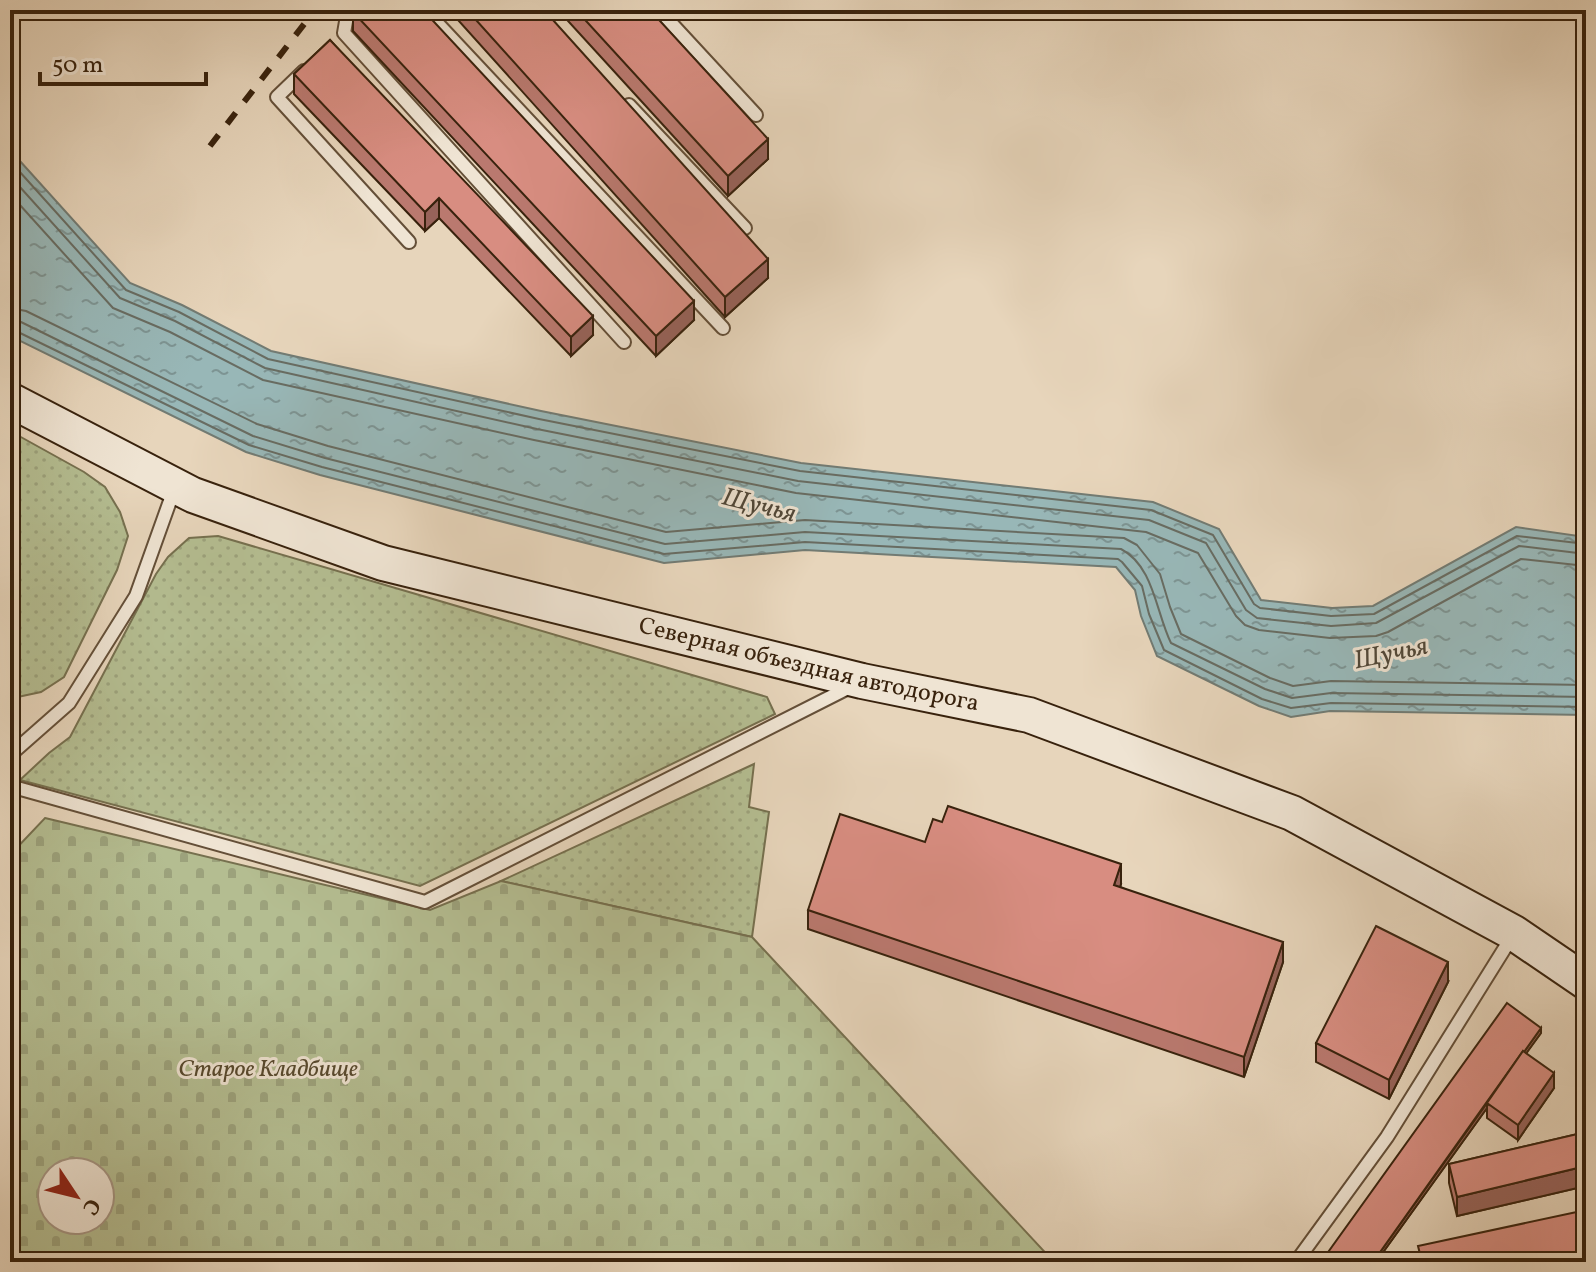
<svg xmlns="http://www.w3.org/2000/svg" width="1596" height="1272" font-family="Vollkorn,serif">
<style>
.grass{fill:url(#grass-dots);stroke:#76704f;stroke-width:2}
.cemetery{fill:url(#cemetery-stones);stroke:#76704f;stroke-width:2;fill-rule:evenodd}
.water{fill:url(#water-ripples);stroke:#727b73;stroke-width:2}
.lines{fill:none;stroke-linecap:round;stroke-linejoin:round}
.shore{stroke:#686c62;stroke-width:2}
.lane-casing{stroke:#644f38;stroke-width:16}
.secondary-casing{stroke:#38220d;stroke-width:38}
.lane{stroke:#efe4d3;stroke-width:12}
.secondary{stroke:#efe4d3;stroke-width:34}
.rail{stroke:#38220d;stroke-width:6;stroke-dasharray:14 14;stroke-linecap:butt}
.wall{fill:#ba796f;stroke:#38220d;stroke-width:2}
.shaded-wall{fill:#97635a;stroke:#38220d;stroke-width:2}
.building{fill:#d88d81;stroke:#38220d;stroke-width:2}
.labels{text-anchor:middle;dominant-baseline:central;stroke-width:6;stroke-linejoin:round;paint-order:stroke}
.street-label{font-size:24px;fill:#38220d;stroke:#efe4d3}
.park-label{font-size:24px;font-style:italic;fill:#57492e;stroke:#efe4d3}
.water-label{font-size:26px;font-style:italic;fill:#504738;stroke:#efe4d3}
</style>
<defs>
<pattern id="grass-dots" width="8" height="8" patternUnits="userSpaceOnUse" patternTransform="scale(2)"><rect width="8" height="8" fill="#b4bd91"/><path d="M2 2h.1M6 6h.1" fill="none" stroke="#9ca27c" stroke-width="1.8" stroke-linecap="round"/></pattern>
<pattern id="cemetery-stones" width="16" height="16" patternUnits="userSpaceOnUse" patternTransform="scale(2)"><rect width="16" height="16" fill="#b4bd91"/><path d="M2 7V4a2 2 0 0 1 4 0v3zM10 15v-3a2 2 0 0 1 4 0v3z" fill="#9ca27c"/></pattern>
<pattern id="water-ripples" width="26" height="14" patternUnits="userSpaceOnUse" patternTransform="scale(2)"><rect width="26" height="14" fill="#98b7b7"/><path d="M2 4q2-2 4 0t4 0M15 11q2-2 4 0t4 0" fill="none" stroke="#7d9493"/></pattern>
</defs>
<rect width="100%" height="100%" fill="#e7d5bb"/>
<filter id="stains"><feTurbulence type="fractalNoise" baseFrequency=".0025" numOctaves="4"/><feColorMatrix values="0 0 0 0 .2 0 0 0 0 .09 0 0 0 0 .02 0 0 0 .5 -.17"/></filter>
<radialGradient id="worn" r=".72"><stop offset=".6" stop-color="#630" stop-opacity="0"/><stop offset="1" stop-color="#630" stop-opacity=".3"/></radialGradient>
<g class="grass">
<path d="M10 431 84 472 105 487 120 512 128 536 117 570 64 677 41 692 13 698H10Z"/>
<path d="M218 536 767 697 775 714 420 886 20 780 49 753 70 737 156 574 168 557 189 538Z"/>
<path d="M754 764 749 807 769 812 752 937 501 881Z"/>
</g>
<path class="cemetery" d="M45 818 430 910 501 881 752 937 1054 1262H10V855ZM52 1172H100V1220H52Z"/>
<path class="water" d="M10 150 130 283 182 305 271 351 541 411 801 463 1153 502 1219 529 1261 600 1332 608 1373 606 1516 527 1586 537V715L1330 711 1291 717 1259 706 1157 656 1141 616 1135 590 1116 567 805 550 664 563 320 475 246 452 10 336Z"/>
<g class="lines">
<g class="shore">
<path d="M10 161 126 290 179 312 268 359 539 419 800 471 1151 510 1213 535 1254 604 1260 608 1331 616 1374 614 1517 536 1586 544"/>
<path d="M10 176 120 298 175 321 265 368 537 429 798 481 1149 520 1206 543 1246 610 1257 618 1331 626 1376 623 1519 546 1586 554"/>
<path d="M10 194 113 308 170 332 263 380 534 440 796 493 1146 532 1198 553 1236 616 1245 625 1259 630 1330 638 1376 636 1388 632 1521 559 1586 566"/>
<path d="M10 308 26 311 257 424 328 446 666 532 805 520 1124 538 1137 545 1160 574 1170 607 1181 634 1270 678 1293 686 1331 681 1586 685"/>
<path d="M10 320 21 322 253 436 325 458 665 544 805 532 1121 549C1154 566 1156 613 1171 643L1265 689 1292 698 1331 693 1586 697"/>
<path d="M10 330 16 331 249 445 322 467 664 554 805 542 1118 559 1122 562 1142 586 1149 614 1164 650 1262 699 1291 708 1331 703 1586 707"/>
</g>
<defs>
<g id="lane">
<path d="M348 10 344 33 624 342"/>
<path d="M425 10 723 328"/>
<path d="M659 10 756 115"/>
<path d="M304 71 277 97 409 242"/>
<path d="M629 105 745 228"/>
<path d="M10 755 69 703 136 596 175 487"/>
<path d="M10 786 425 902 852 686"/>
<path d="M1296 1262 1387 1137 1513 935"/>
</g>
<g id="secondary">
<path id="s1" d="M10 400 193 495 383 563 862 681 1029 715 1292 813 1514 933 1586 982"/>
</g>
</defs>
<use href="#lane" class="lane-casing"/>
<use href="#secondary" class="secondary-casing"/>
<use href="#lane" class="lane"/>
<use href="#secondary" class="secondary"/>
<path class="rail" d="M210 146 315 10"/>
</g>
<g class="wall">
<path d="M449 10H544L768 278 725 317Z"/>
<path d="M558 10H650L768 159 728 196Z"/>
<path d="M353 12 694 320 656 356 353 31Z"/>
<path d="M330 40 593 335 571 356 439 218 425 231 294 94V74Z"/>
<path d="M925 842 1121 884 1120 887 1283 962 1244 1077 808 929V910Z"/>
<path d="M1448 982 1389 1099 1316 1062V1043Z"/>
<path d="M1541 1033 1526 1053 1554 1088 1518 1140 1487 1118V1108L1376 1262H1321Z"/>
<path d="M1586 1132V1186L1457 1216 1449 1183V1164Z"/>
</g>
<g class="shaded-wall">
<path d="M768 139V159L728 196V176Z"/>
<path d="M439 198V218L425 231V212Z"/>
<path d="M768 259V278L725 317V297Z"/>
<path d="M694 301V320L656 356V336Z"/>
<path d="M593 316V335L571 356V337Z"/>
<path d="M1121 864V884L1114 904V885Z"/>
<path d="M1283 942V962L1244 1077V1057Z"/>
<path d="M1448 962V982L1389 1099V1080Z"/>
<path d="M1541 1028V1033L1489 1105 1487 1103V1108L1376 1262H1373Z"/>
<path d="M1554 1073V1088L1518 1140V1125Z"/>
<path d="M1586 1166V1186L1457 1216V1197Z"/>
</g>
<g class="building">
<path d="M355 10H423L694 301 656 336 353 12Z"/>
<path d="M467 10H544L768 259 725 297Z"/>
<path d="M576 10H650L768 139 728 176Z"/>
<path d="M330 40 593 316 571 337 439 198 425 212 294 74Z"/>
<path d="M948 806 1121 864 1114 885 1283 942 1244 1057 808 910 840 814 925 842 933 819 942 822Z"/>
<path d="M1376 926 1448 962 1389 1080 1316 1043Z"/>
<path d="M1507 1003 1541 1028 1524 1052 1523 1051 1373 1262H1321Z"/>
<path d="M1523 1051 1554 1073 1518 1125 1487 1103Z"/>
<path d="M1586 1132V1166L1457 1197 1449 1164Z"/>
<path d="M1586 1210V1262H1422L1418 1246Z"/>
</g>
<g class="labels">
<g class="street-label">
<text stroke="none"><textPath href="#s1" startOffset="846">Северная объездная автодорога</textPath></text>
</g>
<g class="park-label">
<text x="268" y="1070">Старое Кладбище</text>
</g>
<g class="water-label">
<text transform="translate(759 506) rotate(14)">Щучья</text>
<text transform="translate(1391 654) rotate(-12)">Щучья</text>
</g>
</g>
<rect width="1596" height="1272" fill="none" stroke="#e7d5bb" stroke-width="40"/>
<rect x="12" y="12" width="1572" height="1248" fill="none" stroke="#38220d" stroke-width="4"/>
<rect x="20" y="20" width="1556" height="1232" fill="none" stroke="#38220d" stroke-width="2"/>
<g transform="translate(76 1196) rotate(125)"><circle r="38" fill="#efe4d3" stroke="#a69684" stroke-width="2"/>
<path d="M0-6L14 30L0 20L-14 30Z" fill="#8f2418"/>
<text y="-12" font-size="22" font-weight="bold" text-anchor="middle" fill="#38220d">С</text>
</g>
<path d="M40 72v12h166v-12" fill="none" stroke="#38220d" stroke-width="4"/>
<text x="52" y="72" font-size="24" fill="#38220d" stroke="#efe4d3" stroke-width="6" paint-order="stroke">50 m</text>
<rect width="100%" height="100%" filter="url(#stains)"/>
<rect width="100%" height="100%" fill="url(#worn)"/>
</svg>
